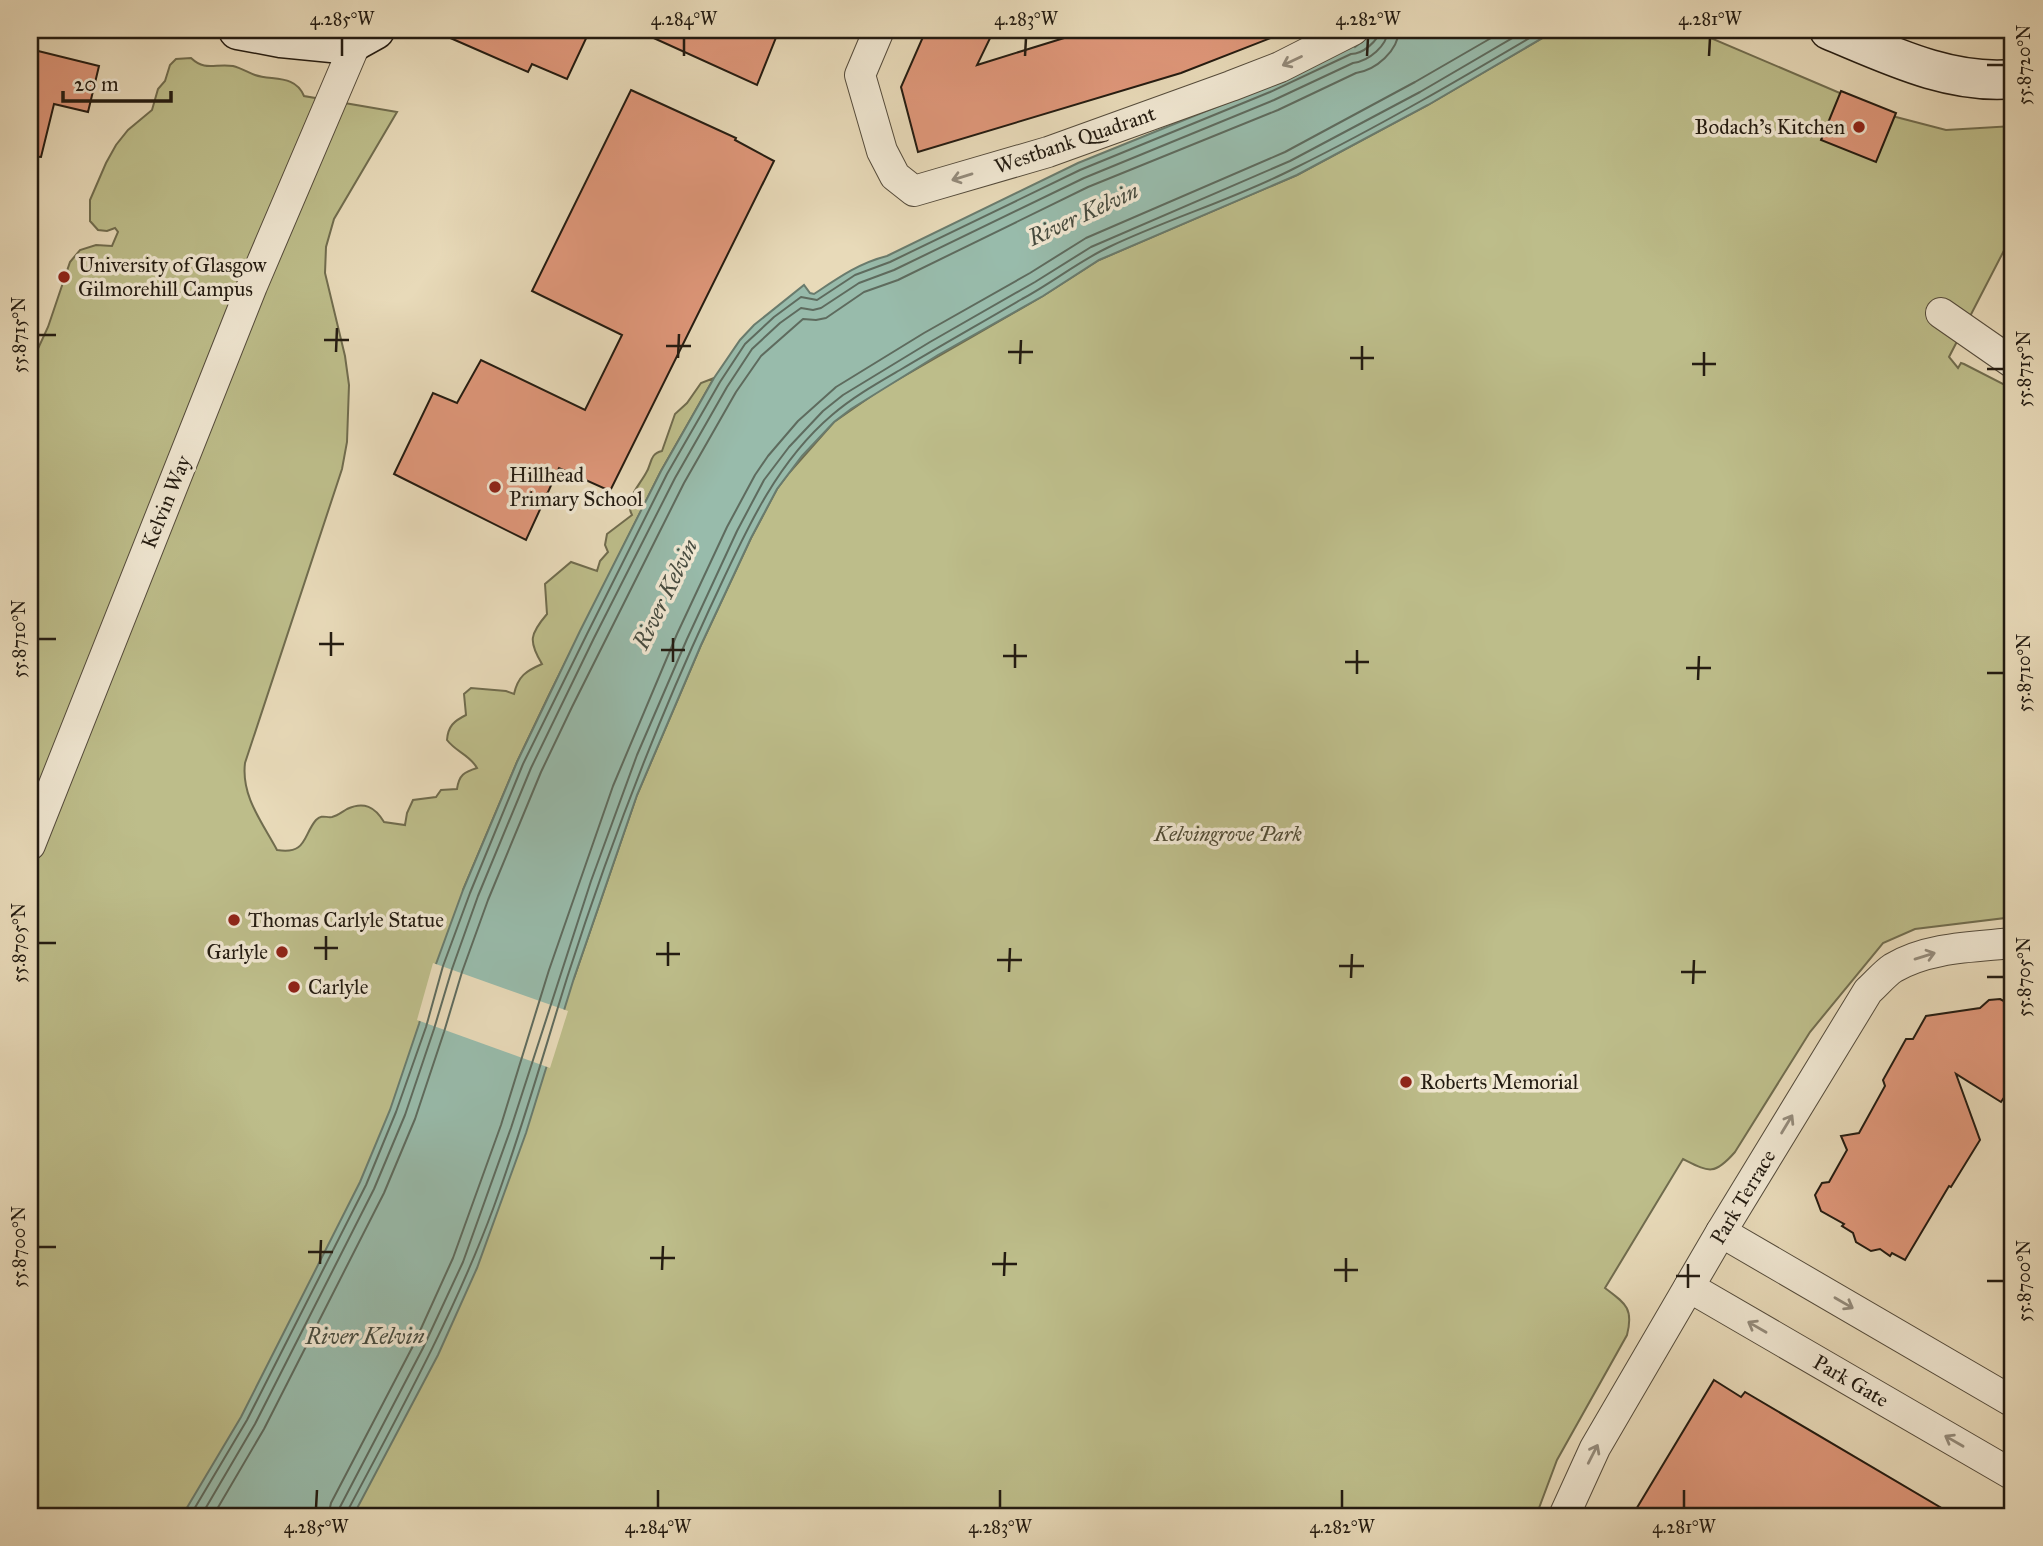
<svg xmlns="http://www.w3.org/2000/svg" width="2043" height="1546" font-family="'IM FELL Great Primer',serif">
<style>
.green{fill:#bdbd8a;stroke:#706c4e;stroke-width:2}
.water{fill:#98bbab;stroke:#697b6d;stroke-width:2}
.pier{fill:#e8dab9}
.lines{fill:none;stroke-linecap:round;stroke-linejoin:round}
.shore{stroke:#5e6b5e;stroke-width:2}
.building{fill:#df977a;stroke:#231b11;stroke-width:2}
.street-casing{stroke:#544b3b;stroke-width:32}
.secondary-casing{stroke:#231b11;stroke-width:41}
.street{stroke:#f0e7d2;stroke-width:30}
.secondary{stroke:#f0e7d2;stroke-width:38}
.oneway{stroke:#948b7b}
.ticks{fill:none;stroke:#231b11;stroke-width:2.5}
.poi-dot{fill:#8f2418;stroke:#f0e7d2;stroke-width:2.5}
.labels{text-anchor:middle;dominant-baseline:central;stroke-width:7;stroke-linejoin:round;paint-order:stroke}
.poi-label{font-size:21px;fill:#231b11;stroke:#f0e7d2;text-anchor:start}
.street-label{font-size:21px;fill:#231b11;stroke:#f0e7d2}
.park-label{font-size:21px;font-style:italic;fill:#514c35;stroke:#f0e7d2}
.water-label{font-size:23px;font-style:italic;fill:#464b3f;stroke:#f0e7d2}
.neatline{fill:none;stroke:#231b11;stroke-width:2.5}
.ticks-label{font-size:18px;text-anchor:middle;fill:#231b11}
</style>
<rect width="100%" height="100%" fill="#e8dab9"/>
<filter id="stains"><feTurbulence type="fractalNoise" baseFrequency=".00286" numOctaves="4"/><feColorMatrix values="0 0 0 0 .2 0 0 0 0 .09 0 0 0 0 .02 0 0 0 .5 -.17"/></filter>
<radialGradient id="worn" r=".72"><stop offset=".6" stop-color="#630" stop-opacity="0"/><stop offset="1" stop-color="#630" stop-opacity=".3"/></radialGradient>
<path class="green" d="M1556 30H1692L1896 117 1946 130 2013 126V233L1949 357 1958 368 1961 363 1964 364 2013 389V917L1915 929 1883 943 1810 1032 1735 1152C1714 1176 1709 1172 1683 1159L1605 1288C1625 1303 1634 1308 1627 1335L1557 1460 1536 1516H30V366L48 327 70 262 80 250 96 245 112 246 118 232 115 228 107 231 98 230 90 221V200L106 163 116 145 128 130 152 110 158 89 165 81 170 65 176 59 191 58C206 72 215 63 233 66 241 68 247 72 255 75 272 81 295 74 304 96L397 112 334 219 326 247 325 273 345 356 349 385 347 442 342 469 245 763C241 796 262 822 277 850 307 855 303 835 316 820 322 814 326 818 332 817 337 816 342 812 347 809 364 801 375 807 384 822L405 825 407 813 413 800 436 797 441 790 457 789C459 775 464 772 477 768 470 755 456 752 447 740 448 726 454 721 466 715L464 694 471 688 506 691 514 694C518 676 526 671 542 664 528 641 530 634 547 614L545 584 571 562 597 571 600 561 608 552 605 545 607 534 632 515C624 500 639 486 646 473 652 464 649 454 662 451L675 414 687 403 701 383 714 378 661 471 549 695 517 762 463 890 574 978 637 795 701 645 751 538 777 489 789 473 834 422 880 390 1043 296 1099 260 1297 175 1428 105Z"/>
<path class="water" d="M1377 30H1556L1428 105 1297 175 1099 260 1043 296 938 355 851 409 834 422 802 456 777 489 751 538 701 645 637 795 574 978 526 1133 477 1268 438 1355 353 1516H182L241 1417 360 1182 390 1110 419 1024 436 964 463 890 517 762 580 631 661 471 714 378 740 340 754 325 804 285 810 293 814 294C838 278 859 263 887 256L1078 163 1268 86 1353 44 1355 47Z"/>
<path class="pier" d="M433 963 568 1011 550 1068 417 1020Z"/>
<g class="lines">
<g class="shore">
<path d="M190 1516 247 1420 366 1185 396 1112 426 1027 443 966 470 893 523 764 587 634 667 474 720 382 745 344 774 317 801 297 817 300 855 275 890 262 1080 170 1270 92 1351 54C1363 54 1378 41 1380 30"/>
<path d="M201 1516 255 1424 374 1189 405 1115 434 1029 452 969 478 896 531 768 594 638 675 478 727 387 752 349 780 323 801 308 813 310 821 308 859 283 894 270 1084 178 1274 100 1353 63C1369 61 1387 46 1388 30"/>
<path d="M213 1516 264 1429 384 1193 415 1119 444 1032 462 972 488 900 541 772 572 707 684 483 736 392 761 356 803 319 816 320 826 318 864 292 898 280 1088 187 1278 110 1356 73C1376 70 1398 51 1399 30"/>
<path d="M328 1516 331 1503 414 1344 453 1258 501 1125 549 970 613 786 677 634 727 527 755 475 768 456 798 421 836 387 924 333 1030 273 1086 238 1285 152 1415 82 1505 30"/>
<path d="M339 1516 340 1507 423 1348 463 1262 511 1128 591 881 637 755 687 639 737 531 764 480 789 447 823 411 843 395 930 342 1035 282 1091 247 1290 161 1420 92 1526 30"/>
<path d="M348 1516V1510C400 1412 454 1314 493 1209 521 1133 543 1055 567 978 607 853 654 729 709 610 742 540 772 466 832 415 853 397 876 384 900 370 940 346 981 323 1022 299 1052 283 1079 261 1109 247 1170 218 1235 199 1295 168 1380 126 1462 78 1543 30"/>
</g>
</g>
<g class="building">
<path d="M432 30H590L567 79 532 64 528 72Z"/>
<path d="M636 30H779L757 85Z"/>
<path d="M926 30H994L977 65 1090 30H1286V32L1181 73 918 152 901 87Z"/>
<path d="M30 49 99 66 88 112 54 104 41 157 30 156Z"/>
<path d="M631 90 736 138 735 140 774 161 610 491 559 468 526 540 394 474 433 393 457 403 481 360 585 410 622 335 532 291Z"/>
<path d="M1841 91 1896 113 1876 162 1821 140Z"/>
<path d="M2000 999 2013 1006V1084L2001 1102 1956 1074 1980 1140 1951 1187 1949 1186 1905 1260 1892 1253 1890 1256 1880 1249 1871 1251 1856 1242 1853 1233 1842 1226 1844 1224 1821 1211 1815 1195 1822 1183 1829 1182 1847 1150 1841 1136 1859 1133 1885 1086 1883 1080 1906 1039H1913L1926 1016 1980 1008 1989 1000Z"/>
<path d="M1714 1380 1741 1397 1745 1392 1955 1516H1632Z"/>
</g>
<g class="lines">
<defs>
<g id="street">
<path d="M879 30 860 75 882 151 895 176 914 191 1048 152 1231 86 1280 67 1353 30"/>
<path d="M1941 313 2013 363"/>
<path d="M30 845 252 286 357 40"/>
<path d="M1721 1232 2013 1402"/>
<path d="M1689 1287 2013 1475"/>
<path d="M1564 1516 1595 1448 1721 1232 1868 991C1876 984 1884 974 1893 968 1928 947 1974 947 2013 943"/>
</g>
<g id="secondary">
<path d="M238 30 281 38 342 44 357 40 375 30"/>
<path d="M1829 30C1887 54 1949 85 2013 79"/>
</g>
</defs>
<use href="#street" class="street-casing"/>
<use href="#secondary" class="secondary-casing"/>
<use href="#street" class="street"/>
<use href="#secondary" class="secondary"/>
</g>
<defs><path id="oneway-shaft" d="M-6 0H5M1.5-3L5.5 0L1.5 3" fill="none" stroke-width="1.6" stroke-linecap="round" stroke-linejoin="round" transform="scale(1.75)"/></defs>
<g class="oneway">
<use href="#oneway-shaft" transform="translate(1292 61) rotate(155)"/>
<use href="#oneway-shaft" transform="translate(962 177) rotate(163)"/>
<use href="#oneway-shaft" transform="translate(1925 956) rotate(-17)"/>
<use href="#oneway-shaft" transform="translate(1787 1124) rotate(-59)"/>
<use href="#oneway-shaft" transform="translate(1844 1303) rotate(30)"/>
<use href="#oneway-shaft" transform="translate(1757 1327) rotate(-150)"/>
<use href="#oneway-shaft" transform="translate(1954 1441) rotate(-150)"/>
<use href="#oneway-shaft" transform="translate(1593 1454) rotate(-63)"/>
</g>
<path class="ticks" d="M342 56V38M684 56V38M1025 56 1026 38M1367 56 1368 38M1709 56 1710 38M1987 65H2004M38 335H56M324 340H349M666 346H691M336 352 337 328M1008 352H1033M678 358 679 334M1350 358H1374M1020 364 1021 340M1692 364H1716M1987 369H2004M1362 370V346M1704 376V352M38 639H56M319 644H344M661 650H685M331 656V632M1003 656H1027M673 662V638M1345 662H1369M1015 668V644M1686 668H1711M1987 673H2004M1357 674V650M1698 680 1699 656M38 943H56M314 948H338M656 954H680M326 960V936M997 960H1022M668 966V942M1339 966H1364M1009 972 1010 948M1681 972H1706M1987 977H2004M1351 978 1352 954M1693 984 1694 960M38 1247H56M308 1252H333M650 1258H675M320 1264 321 1240M992 1264H1017M662 1270 663 1246M1334 1270H1358M1004 1276 1005 1252M1676 1276H1700M1987 1281H2004M1346 1282V1258M1688 1288V1264M316 1508 317 1490M658 1508V1490M1000 1508V1490M1342 1508V1490M1684 1508V1490"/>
<g class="poi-dot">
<circle cx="1859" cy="127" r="7"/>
<circle cx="64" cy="277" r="7"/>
<circle cx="495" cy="487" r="7"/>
<circle cx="234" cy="920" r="7"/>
<circle cx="282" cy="952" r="7"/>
<circle cx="294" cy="987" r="7"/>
<circle cx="1406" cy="1082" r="7"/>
</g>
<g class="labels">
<g class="poi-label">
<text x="1845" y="127" text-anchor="end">Bodach's Kitchen</text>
<text x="78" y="265">University of Glasgow<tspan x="78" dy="24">Gilmorehill Campus</tspan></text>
<text x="509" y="475">Hillhead<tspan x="509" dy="24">Primary School</tspan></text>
<text x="248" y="920">Thomas Carlyle Statue</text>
<text x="268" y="952" text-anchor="end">Garlyle</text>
<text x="308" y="987">Carlyle</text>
<text x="1420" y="1082">Roberts Memorial</text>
</g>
<g class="street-label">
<text transform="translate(1075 140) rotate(-19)">Westbank Quadrant</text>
<text transform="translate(166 502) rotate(-68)">Kelvin Way</text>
<text transform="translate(1743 1197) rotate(-59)">Park Terrace</text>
<text transform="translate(1851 1381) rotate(30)">Park Gate</text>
</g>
<g class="park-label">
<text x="1228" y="834">Kelvingrove Park</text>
</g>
<g class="water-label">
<text transform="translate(1083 214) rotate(-25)">River Kelvin</text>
<text transform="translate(665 594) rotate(-64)">River Kelvin</text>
<text x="365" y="1336">River Kelvin</text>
</g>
</g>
<rect width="2043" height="1546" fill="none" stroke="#e8dab9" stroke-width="77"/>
<path d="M63 91v10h108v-10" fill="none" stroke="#231b11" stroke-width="3.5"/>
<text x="74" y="91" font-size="21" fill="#231b11" stroke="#f0e7d2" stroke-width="5" paint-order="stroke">20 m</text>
<rect x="38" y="38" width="1966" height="1470" class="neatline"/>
<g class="ticks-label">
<text x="342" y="25">4.285°W</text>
<text x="684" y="25">4.284°W</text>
<text x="1026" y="25">4.283°W</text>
<text x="1368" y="25">4.282°W</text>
<text x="1710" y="25">4.281°W</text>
<text transform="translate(2024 65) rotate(-90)" y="6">55.8720°N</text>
<text transform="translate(19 335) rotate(-90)" y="6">55.8715°N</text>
<text transform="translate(2024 369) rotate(-90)" y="6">55.8715°N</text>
<text transform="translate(19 639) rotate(-90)" y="6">55.8710°N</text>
<text transform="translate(2024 673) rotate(-90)" y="6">55.8710°N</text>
<text transform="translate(19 943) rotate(-90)" y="6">55.8705°N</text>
<text transform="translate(2024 977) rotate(-90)" y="6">55.8705°N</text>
<text transform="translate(19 1247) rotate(-90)" y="6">55.8700°N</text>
<text transform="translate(2024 1281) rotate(-90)" y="6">55.8700°N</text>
<text x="316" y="1533">4.285°W</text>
<text x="658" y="1533">4.284°W</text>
<text x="1000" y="1533">4.283°W</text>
<text x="1342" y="1533">4.282°W</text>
<text x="1684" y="1533">4.281°W</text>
</g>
<rect width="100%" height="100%" filter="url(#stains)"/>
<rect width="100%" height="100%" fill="url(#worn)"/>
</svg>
